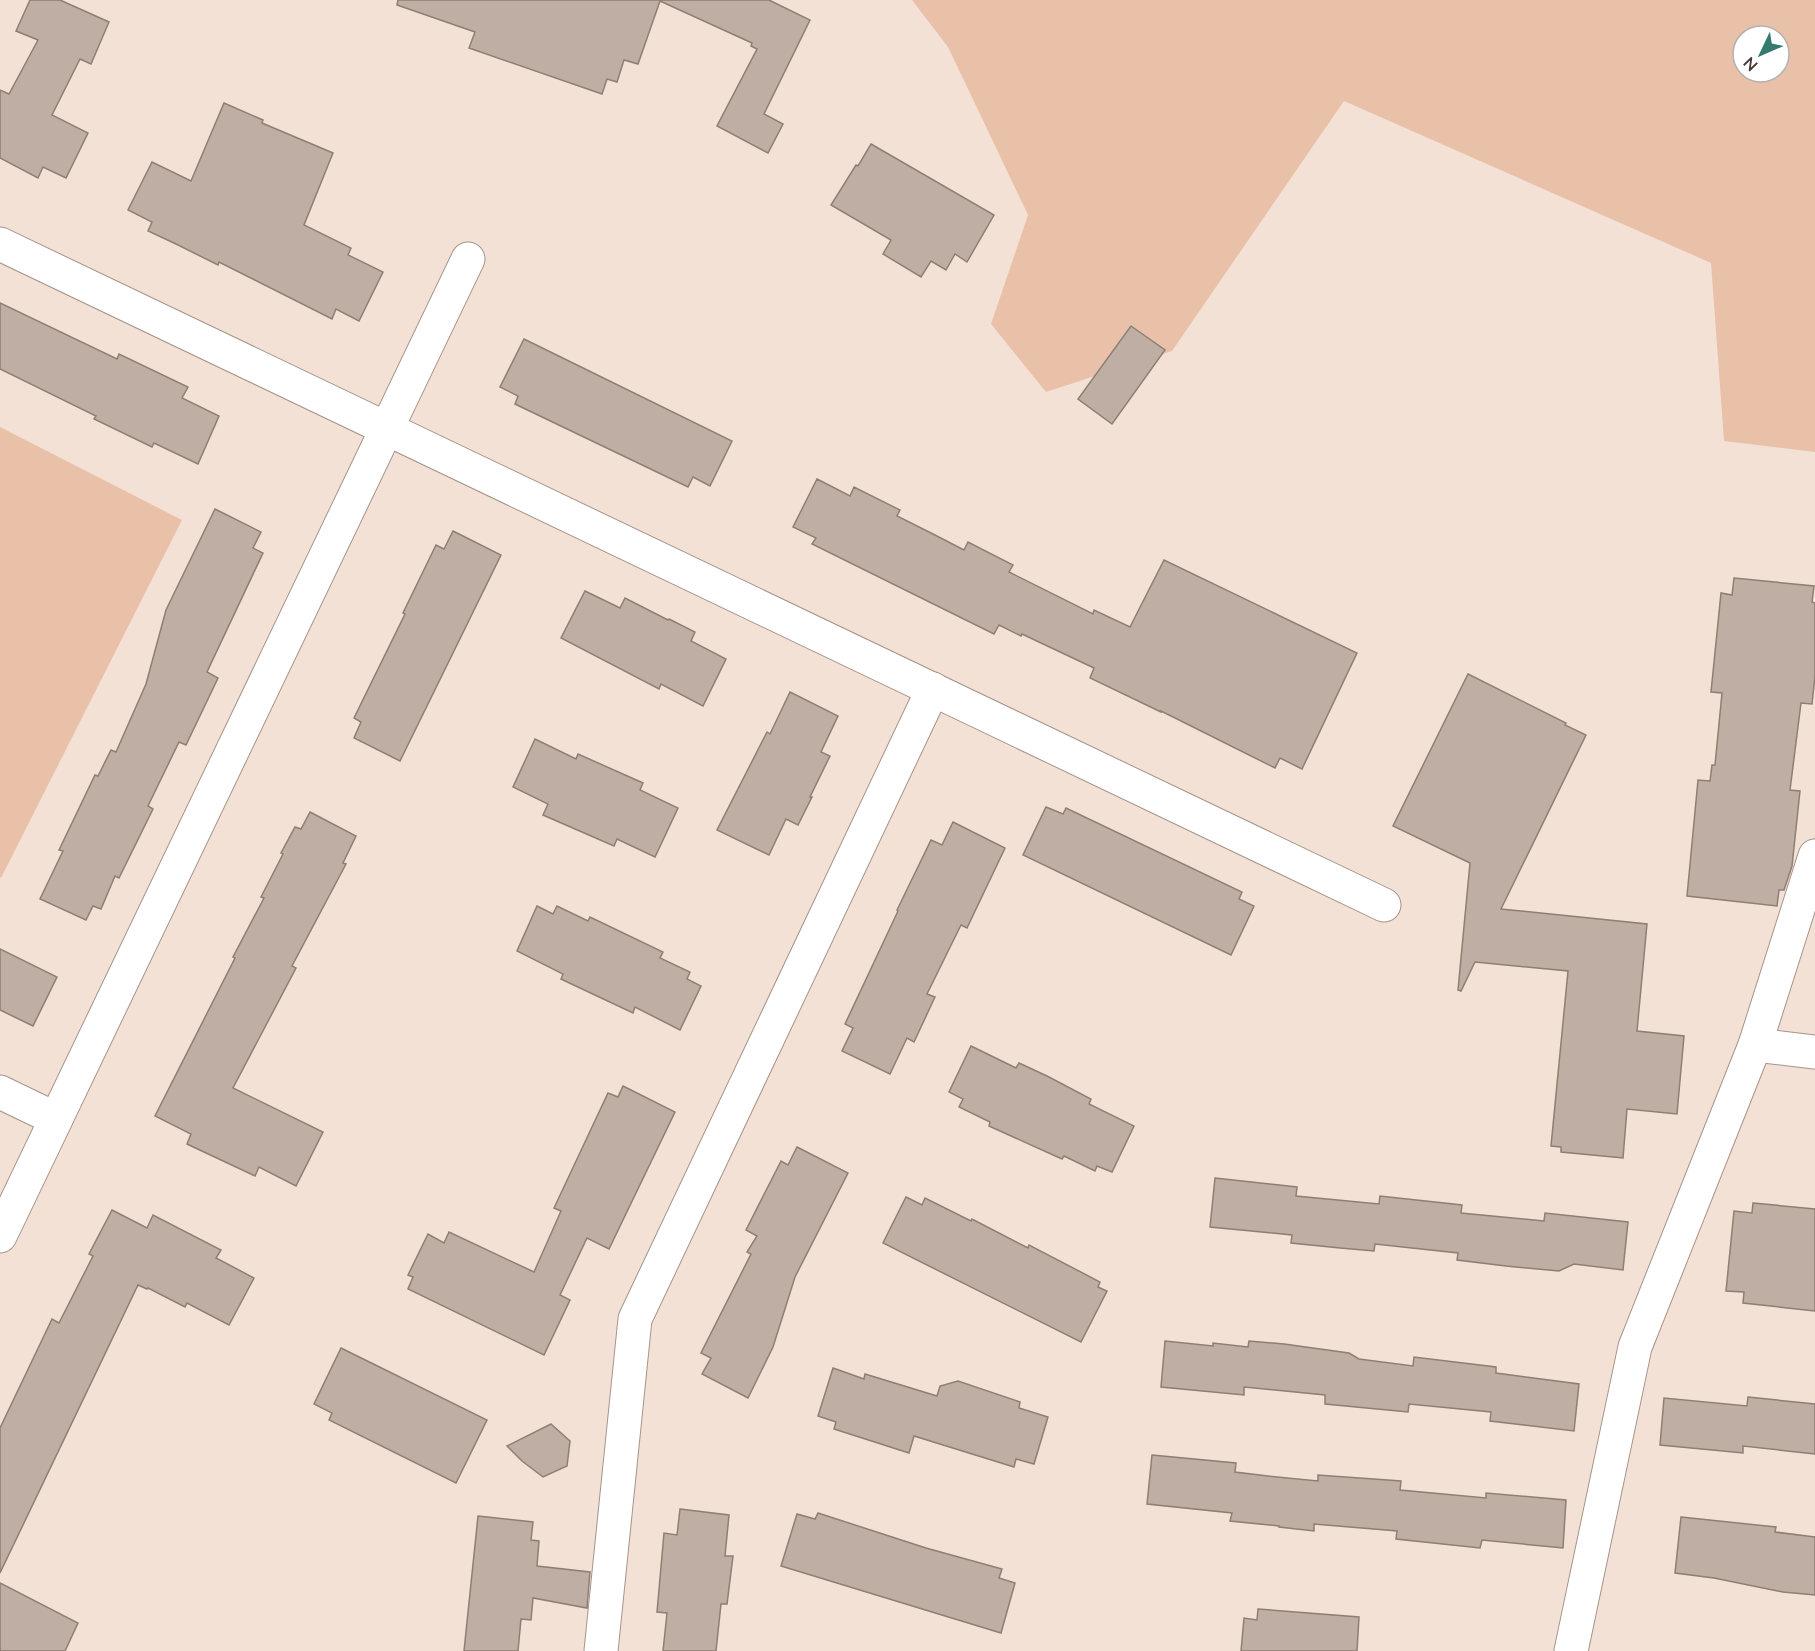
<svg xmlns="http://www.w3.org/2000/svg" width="1815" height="1651" font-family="Mulish,sans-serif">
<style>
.green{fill:#e9c1a9;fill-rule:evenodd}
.building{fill:#bfaea3;stroke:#8f7e74;stroke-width:1.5}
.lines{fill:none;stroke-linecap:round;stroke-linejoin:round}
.minor-casing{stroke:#a5948a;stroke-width:35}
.minor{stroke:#fff;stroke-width:33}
</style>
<rect width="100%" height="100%" fill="#f4e1d6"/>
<g class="green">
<path d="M912 0H1815V452L1724 441 1711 263 1344 101 1172 351 1046 392 991 324 1028 215 948 47ZM1743 36H1779V72H1743Z"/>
<path d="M0 427 182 520 1 878 0 877Z"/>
</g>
<g class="building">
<path d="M30 0H60L109 22 91 64 80 59 52 115 88 133 66 178 43 167 38 178 0 158V90L9 94 38 40 16 31Z"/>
<path d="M398 0H769L810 20 764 114 783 124 768 153 717 126 757 49 751 46 752 43 660 1 638 64 624 60 617 82 607 79 602 94 469 48 475 32 397 5Z"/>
<path d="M224 103 263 120 262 123 333 153 304 225 351 248 348 255 383 272 359 321 336 309 332 319 219 262 218 265 176 244 148 231 152 222 128 210 152 162 191 181Z"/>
<path d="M871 144 994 215 967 262 955 254 946 270 931 261 921 277 883 254 891 240 831 205 856 165 858 166Z"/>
<path d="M0 303 117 359 119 354 188 387 182 398 219 416 198 464 154 443 152 447 94 419 96 416 0 369Z"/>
<path d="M1131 326 1165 350 1112 424 1078 399Z"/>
<path d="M524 339 732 441 710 486 693 477 688 487 515 404 518 396 500 387Z"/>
<path d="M817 479 850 496 854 487 900 510 897 516 933 534 964 550 968 542 1013 565 1009 572 1093 614 1094 610 1130 627 1164 560 1357 653 1302 769 1280 758 1275 768 1161 711V712L1090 678 1094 668 1022 634 1021 636 999 625 994 634 812 544 816 538 793 527Z"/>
<path d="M215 509 261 532 253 548 263 553 207 672 218 678 186 745 179 742 148 806 153 809 119 878 115 876 101 909 93 906 86 920 40 899 63 851 59 850 95 775 98 776 111 750 116 752 146 684 166 610Z"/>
<path d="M453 531 501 555 400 761 354 738 361 722 354 718 405 614 403 613 436 545 444 549Z"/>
<path d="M1734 578 1814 586 1812 602 1815 603V676L1812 704 1801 703 1790 790 1800 791 1792 866 1784 890H1779L1777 906 1687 896 1698 780 1710 781 1712 765H1715L1722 693 1711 692 1721 593 1732 595Z"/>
<path d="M585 591 620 608 625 598 668 620 669 619 695 632 691 641 726 659 703 706 661 684 659 689 561 638Z"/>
<path d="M1468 674 1566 723 1565 725 1586 735 1501 909 1647 924 1637 1031 1684 1036 1677 1114 1627 1109 1623 1158 1561 1152V1147L1551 1146 1568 971 1475 962 1461 991 1458 990 1470 863 1393 826Z"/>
<path d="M790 692 838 716 821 752 830 756 810 797H812L798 825 786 819 769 855 717 830 767 732 770 734Z"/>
<path d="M535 739 576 759 578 754 643 783 640 790 678 808 655 857 617 839 614 846 543 815 548 804 513 787Z"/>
<path d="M1046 807 1063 814 1066 808 1242 892 1239 899 1254 906 1231 955 1023 855Z"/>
<path d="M310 812 356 836 343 863 346 864 292 966 296 968 233 1088 323 1132 296 1186 259 1167 255 1176 187 1144 191 1134 155 1116 235 958 233 957 264 898 261 897 283 854 281 853 295 827 301 829Z"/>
<path d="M953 822 1005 848 967 928 961 925 927 994 935 997 914 1042 907 1038 890 1074 842 1051 853 1028 845 1024 898 911 897 910 931 840 942 845Z"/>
<path d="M537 906 553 914 557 906 588 921 590 917 663 952 660 958 690 972 687 979 701 986 680 1030 635 1007 633 1013 580 988 561 979 563 974 517 951Z"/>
<path d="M0 949 57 977 33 1026 0 1010Z"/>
<path d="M971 1046 1016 1068 1019 1063 1047 1076 1091 1099 1089 1104 1134 1126 1112 1172 1097 1166 1095 1171 1064 1156 1062 1159 989 1126 990 1122 959 1107 963 1099 949 1092Z"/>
<path d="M623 1086 675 1112 609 1249 587 1238 560 1295 570 1300 544 1355 408 1289 413 1277 408 1275 428 1234 444 1243 449 1232 534 1272 561 1211 554 1208 608 1093 618 1097Z"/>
<path d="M797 1147 848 1173 795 1277 773 1347 748 1398 702 1374 711 1358 701 1353 751 1254 747 1252 757 1236 746 1230 781 1161 788 1165Z"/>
<path d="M1215 1178 1297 1187 1296 1196 1379 1204 1380 1196 1462 1205 1461 1213 1544 1221 1545 1213 1628 1222 1623 1270 1574 1264 1559 1271 1506 1266 1457 1260 1458 1253 1375 1244 1374 1251 1340 1248 1291 1243 1292 1235 1210 1227Z"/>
<path d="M906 1197 922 1205 925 1198 971 1221 972 1219 1028 1248 1029 1245 1100 1282 1098 1287 1107 1291 1081 1342 883 1243Z"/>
<path d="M1753 1203 1815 1209V1311L1743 1303 1744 1292 1726 1291 1734 1211 1752 1213Z"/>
<path d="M112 1210 147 1228 153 1215 221 1250 216 1258 254 1278 229 1325 187 1303 185 1307 148 1288 147 1289 138 1285 0 1573V1428L52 1319 59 1323 93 1256 89 1254Z"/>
<path d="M1165 1341 1213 1346V1343L1248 1347 1249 1341 1284 1344 1349 1353 1359 1359 1413 1366 1414 1357 1496 1367V1373L1579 1384 1574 1431 1490 1421 1491 1412 1409 1404 1408 1412 1325 1404V1395L1244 1387V1395L1161 1387Z"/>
<path d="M341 1348 487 1420 456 1483 329 1420 332 1413 314 1404Z"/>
<path d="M833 1368 864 1379 865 1374 937 1396 940 1386 958 1381 1020 1402 1019 1408 1048 1417 1034 1464 1016 1459 1014 1467 914 1436 909 1453 834 1429 836 1422 818 1416Z"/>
<path d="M1748 1397 1815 1404V1454L1743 1446V1453L1660 1445 1664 1398 1747 1406Z"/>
<path d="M551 1424 570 1441 567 1466 543 1477 522 1461 507 1446Z"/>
<path d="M1152 1455 1236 1463 1235 1472 1277 1477 1318 1481V1475L1401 1481 1400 1490 1486 1498V1493L1566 1500 1563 1548 1482 1540 1480 1548 1396 1539 1397 1531 1314 1524V1531L1279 1527V1526L1230 1521 1232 1513 1147 1504Z"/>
<path d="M680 1509 729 1515 725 1556H733L727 1604H721L716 1651H663L667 1613 657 1612 664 1533 677 1535Z"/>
<path d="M818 1513 926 1548 1002 1569 999 1578 1015 1583 1001 1633 781 1566 797 1514 815 1519Z"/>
<path d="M478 1516 533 1522 531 1540 539 1541 537 1566 590 1572 587 1608 533 1598 531 1620 521 1619 518 1651H464Z"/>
<path d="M1681 1517 1776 1527 1775 1532 1815 1537V1595L1783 1592 1714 1578 1675 1573Z"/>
<path d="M0 1583 78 1623 65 1651H0Z"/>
<path d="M1258 1609 1359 1617 1357 1651H1241L1244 1618 1257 1620Z"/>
</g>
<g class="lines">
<defs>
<g id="minor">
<path d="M0 244 1384 905"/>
<path d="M1755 1045 1815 1052"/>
<path d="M0 1092 56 1119"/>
<path d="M0 1236 468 259"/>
<path d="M601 1651 635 1319 933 689"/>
<path d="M1571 1651 1635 1347 1755 1045 1815 856"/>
</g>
</defs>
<use href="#minor" class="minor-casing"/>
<use href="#minor" class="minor"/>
</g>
<g transform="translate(1761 54) rotate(226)"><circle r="28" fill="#ffffff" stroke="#b3b1af" stroke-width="1.5"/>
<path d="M0-4.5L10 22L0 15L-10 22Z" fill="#357a6f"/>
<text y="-9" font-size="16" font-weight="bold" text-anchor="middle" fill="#423b36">N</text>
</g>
</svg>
